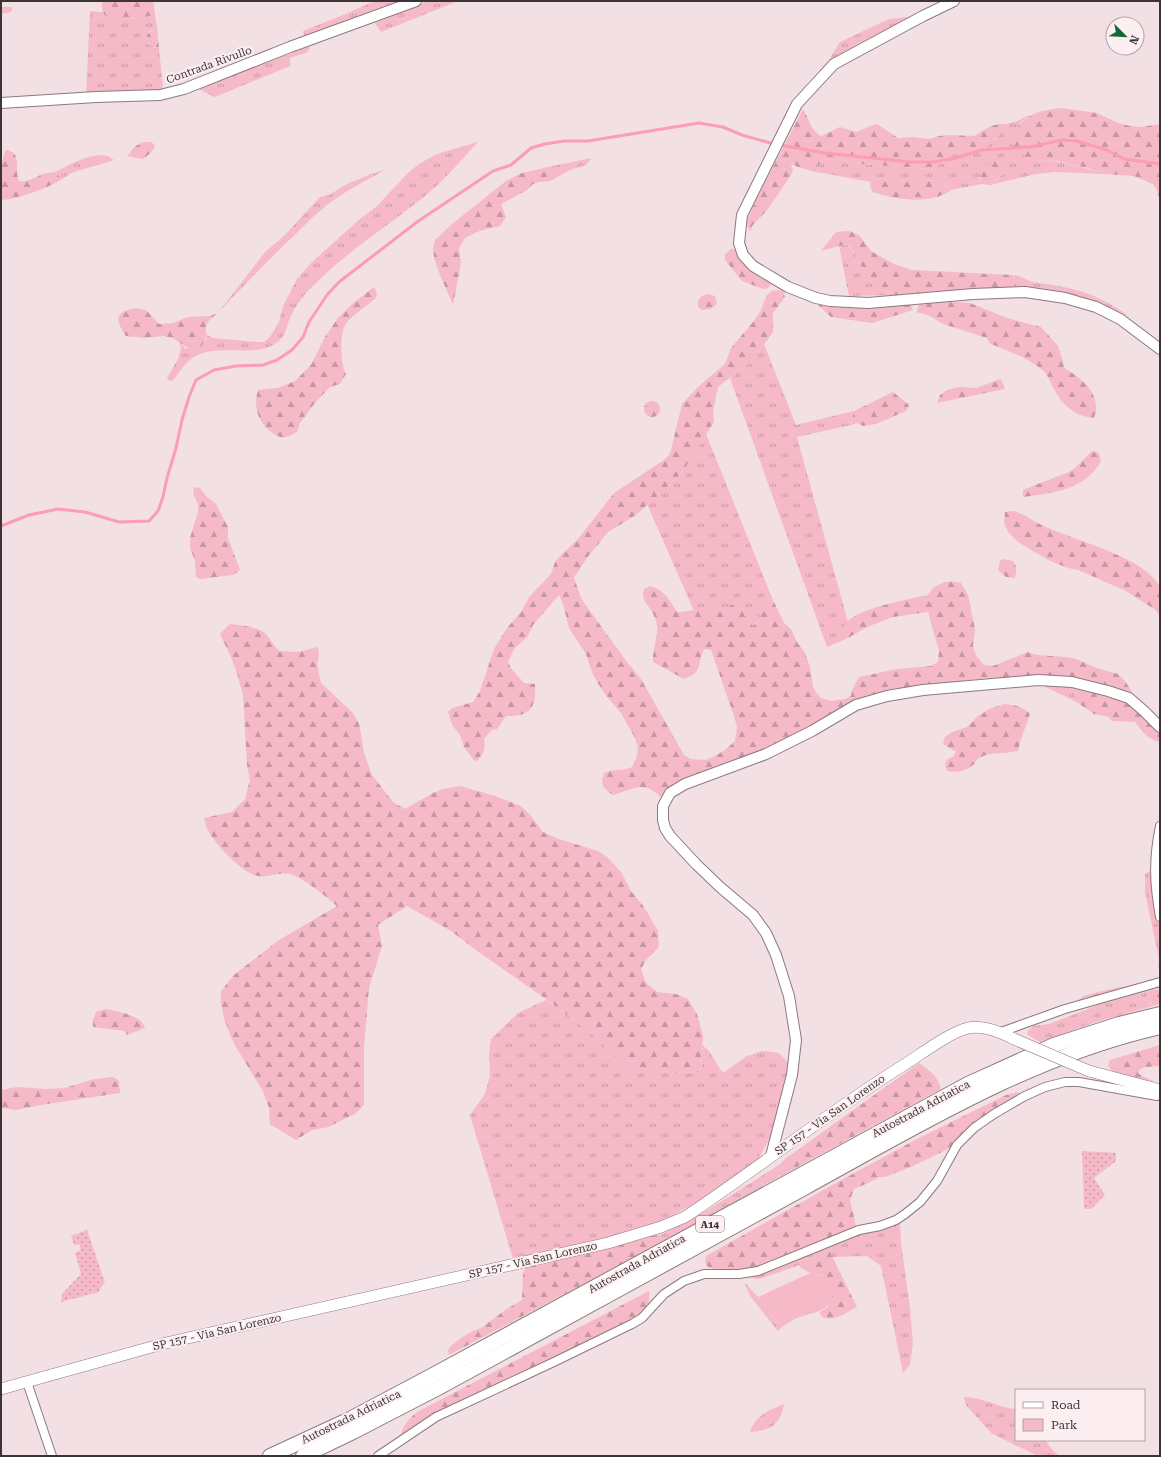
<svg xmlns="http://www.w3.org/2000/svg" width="1161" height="1457" font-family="'Roboto Serif',serif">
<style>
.grass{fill:url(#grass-tufts)}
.forest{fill:url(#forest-firs)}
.park{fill:#f6b9c7}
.garden{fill:url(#garden-dots)}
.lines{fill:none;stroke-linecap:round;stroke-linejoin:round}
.stream{stroke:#fb9db5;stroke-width:3}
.minor-casing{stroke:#8b7a7e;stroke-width:10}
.tertiary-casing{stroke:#8b7a7e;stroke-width:12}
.secondary-casing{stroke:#8b7a7e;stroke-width:12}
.motorway-casing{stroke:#8b7a7e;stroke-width:16}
.minor{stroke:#fff;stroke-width:8}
.tertiary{stroke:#fff;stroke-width:10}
.secondary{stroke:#fff;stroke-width:11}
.motorway{stroke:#fff;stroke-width:14}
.secondary-bridge-casing{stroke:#8b7a7e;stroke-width:12;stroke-linecap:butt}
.secondary-bridge{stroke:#fff;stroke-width:11}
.labels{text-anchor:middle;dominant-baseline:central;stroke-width:4;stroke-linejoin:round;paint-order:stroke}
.shield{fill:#fdeef1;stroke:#766c6f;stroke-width:1}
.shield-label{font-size:10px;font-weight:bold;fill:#3c3537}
.street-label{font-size:11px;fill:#3c3537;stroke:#fdeef1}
</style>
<defs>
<pattern id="grass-tufts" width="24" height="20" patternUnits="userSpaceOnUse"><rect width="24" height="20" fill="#f6b9c7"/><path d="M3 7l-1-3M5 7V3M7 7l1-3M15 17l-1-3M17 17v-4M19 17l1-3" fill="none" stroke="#c897a2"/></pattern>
<pattern id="forest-firs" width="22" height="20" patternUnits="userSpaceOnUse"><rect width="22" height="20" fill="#f6b9c7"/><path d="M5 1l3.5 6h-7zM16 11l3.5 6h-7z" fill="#c897a2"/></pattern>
<pattern id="garden-dots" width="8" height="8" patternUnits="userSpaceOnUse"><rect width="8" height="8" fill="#f6b9c7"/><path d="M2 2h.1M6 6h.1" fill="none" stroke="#c897a2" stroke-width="1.8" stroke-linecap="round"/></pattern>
</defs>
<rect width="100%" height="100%" fill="#f2e0e4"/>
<g class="grass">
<path d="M379 1H403L305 39 303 31 348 13 372 2Z"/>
<path d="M428 1H458L381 32 375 23Z"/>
<path d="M1 7H13L11 12 1 14Z"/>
<path d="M929 10 857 44 837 57 818 72 829 60 840 42 889 19 908 17Z"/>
<path d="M90 11 102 12C113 25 140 17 155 15L157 27 148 32 154 48H159L163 90 86 96Z"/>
<path d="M310 46 308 52 290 58V66L215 97 198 89Z"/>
<path d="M1030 115 1020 123 1038 160C1060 161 1082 166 1103 174L1055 172 1036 174 990 185 1004 173 979 177 982 184 951 190C937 175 924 181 907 182 897 182 886 179 876 178L871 182 817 172V166L823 160 837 159 860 164 930 169 946 161 951 155 968 149 979 147 995 140 1006 124 1015 122Z"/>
<path d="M478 142C461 160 444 181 425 196 389 225 349 250 316 283 307 291 297 303 292 314 287 322 287 334 279 341 255 360 220 342 194 357 184 363 180 373 172 381L168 380 167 378 178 359 181 348 179 343 186 349 206 340 207 335 213 338 257 342H264L270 337 279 322 283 306 297 279 312 262 361 218 376 207 408 173 419 164 437 154Z"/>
<path d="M101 155 108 156 114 160 71 173 62 179 53 173C71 164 81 157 101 155Z"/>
<path d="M592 158 586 165 570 170 561 175 553 166Z"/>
<path d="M385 170C365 181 345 191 327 205 311 217 299 232 284 245 262 267 239 290 218 313L265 252 284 236 320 197 329 195 349 183 360 179 370 174Z"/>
<path d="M847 245C854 251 857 259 862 267 870 281 881 289 896 295L849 296 839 246Z"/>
<path d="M1013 275C1020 275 1024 279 1030 281 1039 284 1049 284 1058 286 1087 291 1106 300 1130 317L1107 307 1011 290 1015 278Z"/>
<path d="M764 344 796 425 854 411 851 425 797 437 848 622C843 627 844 632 848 638L827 647 730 378 753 360Z"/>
<path d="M706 434 773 600 770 599 758 603 761 618 759 621 751 626 739 605 734 603 724 610C716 607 703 608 694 611L647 504 681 474Z"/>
<path d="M1041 685 1084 687 1075 694V701Z"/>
<path d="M1153 869 1154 901 1160 926V965L1158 969 1159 959 1145 892V874Z"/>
<path d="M1155 980 1070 1006 1084 996 1102 991Z"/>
<path d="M1149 991 1147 994 1149 1003 1153 1006 1096 1022 1040 1042 1028 1035 1027 1032 1033 1026 1049 1024 1098 1005Z"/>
<path d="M546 1000 567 1014 590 1032 627 1067 654 1069 670 1073 701 1072 703 1046C710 1049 717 1066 723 1073L747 1056 762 1051 779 1053 790 1065 772 1135 756 1162 699 1201 670 1217 648 1226 610 1237 513 1259 470 1115 485 1094 490 1076 489 1054 491 1039 518 1013Z"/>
<path d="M779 1165 788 1172 663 1242V1239L660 1235 706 1211Z"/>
<path d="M900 1222 901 1243 910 1308 913 1343 910 1365 903 1373 881 1266 867 1256 831 1257 827 1247 813 1256 801 1262 800 1265 759 1279H755L748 1275 853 1236 891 1225Z"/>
<path d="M745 1283 758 1297 781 1328 778 1331 750 1296Z"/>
<path d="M964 1397C981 1397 997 1407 1015 1409L1016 1440H1045L1053 1451 1060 1456H1038L991 1433 966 1405Z"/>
<path d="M784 1404C780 1426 770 1430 750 1432 755 1416 769 1410 784 1404Z"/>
</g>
<g class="forest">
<path d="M102 1H153L155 15C143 17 116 23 106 16 101 12 102 6 102 1Z"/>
<path d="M157 27 159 48C141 46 143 34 157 27Z"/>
<path d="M1060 108 1097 113 1118 123 1130 126 1141 127 1160 124V202L1157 190 1153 184 1134 176 1103 174 1088 168 1057 161 1038 160 1023 155 1012 144 1011 137C1026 114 1033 112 1060 108Z"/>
<path d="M803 109C809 119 811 131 821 136L840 127 856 132 873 125 877 124 898 138 914 137 929 139 939 136 950 135 974 136 991 126 999 124H1006L1000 134 988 146 968 149 951 155 946 161 930 169 860 164 837 159 823 160 817 166V172L818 173 798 167 792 164 791 166 793 169 791 175 768 209 752 226 751 231 748 228 747 223 748 218 760 192Z"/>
<path d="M145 142H151L155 145C154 151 148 155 143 159L128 156C133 148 136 144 145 142Z"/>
<path d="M6 150C23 152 14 170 19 181 31 184 42 170 54 173 57 174 60 177 62 179 48 188 19 199 1 200 1 186 0 160 6 150Z"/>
<path d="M996 161 1004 162 1007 164C1006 173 996 179 990 185L982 184C977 171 983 165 996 161Z"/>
<path d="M553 166 561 175 550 181 539 182 533 184 527 190 501 204 506 217 500 226 479 231 465 238 459 248 461 263 453 305 440 275 434 258 433 248 435 240 452 224 506 181 522 173Z"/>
<path d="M876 178 906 182 925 180 940 181 951 190C931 205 895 200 873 192L870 187 871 182Z"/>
<path d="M849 231 859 235 871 251 894 264 912 270 1013 275C1016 281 1016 285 1011 290L896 295C881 289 870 281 862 267 857 259 854 251 848 245L839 246 821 251 836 232Z"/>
<path d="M731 249 738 250 774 281 768 288 763 289 742 281 725 260V254Z"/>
<path d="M374 287 377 293 376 298C368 305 353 315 347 322 339 332 340 363 346 374L340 384 330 387 314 404 300 423 297 432C293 434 289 437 285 437 281 438 277 436 274 434 258 424 253 407 258 390L278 388 295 381 311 365 325 337 338 318 352 304Z"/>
<path d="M778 290 783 291 785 297 773 313V332L753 360 718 387 713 411 714 422 681 474 636 515 608 532 586 559 574 578 582 600 627 662 641 679 684 755 691 759 706 760 713 757 725 750 735 741 737 727 734 716 711 650 704 649C697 663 703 673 684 679L653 662C652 647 661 633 655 618 651 606 640 602 644 589L650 586C664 589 670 601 677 612 693 612 710 604 724 610L734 603 739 605 752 626 759 621 761 618 757 603 763 598 773 600 784 623 791 629 797 642 805 653 810 667 813 687 817 694 821 698 832 701 845 699 851 696 852 690 859 677 897 669 931 666 938 662 939 651 928 612 893 617 867 627 848 638C846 634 843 631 845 626 850 609 911 599 928 595 935 583 948 579 961 583L968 595 975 629 973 647 977 657 984 665 993 666 1028 652 1037 655 1066 657 1076 659 1097 668 1118 674 1125 681 1132 692 1125 693 1039 676 987 678 936 684 902 690 814 728 662 798C643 780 637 788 613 795 603 789 600 785 604 773 614 768 622 772 632 767L637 756 638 748 635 738 621 713 604 693 593 675 586 654 569 628 563 604 559 595 533 625 528 636 514 649 508 662 511 668 524 683 535 684C536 698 535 712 519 715 515 716 511 716 506 716L497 729 492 730 484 739C486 749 484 753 477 761L474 760 464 747 460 735 452 725 448 712 452 708 473 702 480 691 494 649 507 628 521 612 529 597 551 574 555 562 560 556 578 539 614 493 664 460 670 454 682 404 700 385 725 364 731 348 753 322 760 312 767 295 772 291Z"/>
<path d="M707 294 715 296 717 304 710 309 702 310 698 307V301L702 296Z"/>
<path d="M907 302 911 306 913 310 872 323 831 317 818 305Z"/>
<path d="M956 302 970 303 1007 318 1041 327 1058 346 1063 361 1064 368C1082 378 1103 395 1094 418 1076 417 1062 405 1054 389 1050 382 1048 374 1041 369 1026 356 1006 351 989 343L987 338 943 324 930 316 917 312 919 303Z"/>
<path d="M138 308 147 311 159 324 173 323 188 317 210 316 218 313C210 319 203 324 207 335L201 347 192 351 173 338 163 336 143 338 126 336C114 318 115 311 138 308Z"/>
<path d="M1001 379 1005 389 937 403 940 395 947 390 959 387 976 388Z"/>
<path d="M893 392 909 405 906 411 876 424 863 426 857 423 851 425 854 411Z"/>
<circle cx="652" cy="409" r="8"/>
<path d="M1092 451 1099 453 1101 461C1085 490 1053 493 1023 497V490L1025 489 1069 472 1075 468Z"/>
<path d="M193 487 200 488 206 496 216 504 228 527V538L240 570 233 575 200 579 196 577 195 561 190 548V538L198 512V504L194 495Z"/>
<path d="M1015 511C1025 515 1033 521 1042 525 1072 540 1142 556 1159 585 1161 590 1160 608 1160 615L1154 609 1126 591 1078 570 1068 568 1050 561 1018 542 1008 532 1004 523 1005 512Z"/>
<path d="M1004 559 1013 561C1017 567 1017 571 1015 578L1006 577 998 570 1000 561Z"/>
<path d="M230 624C240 625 261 627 267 635 271 641 274 646 279 651L298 652 318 647 319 657 317 664 321 683 352 712 359 723 364 753 372 775 393 802 405 809 433 793 443 789 460 786 495 796 521 806 531 816 543 832 559 839 598 851 608 858 621 872 631 891 644 907 658 931 659 947 646 960 641 969 646 983 657 992 676 994 688 999 697 1014 703 1036 701 1072 670 1073 654 1069 627 1067 590 1032 567 1014 476 950 451 931 407 906 378 925 382 946 369 988 364 1047V1105L355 1114 342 1120 329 1127 312 1130 296 1140 270 1124 269 1108 263 1091 234 1044 224 1019 221 1002V991L235 974 279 940 337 906C327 897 301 876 289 874 279 872 266 878 258 876 243 874 216 845 209 832 206 828 205 822 204 818L232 812 245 799 250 780 247 765 243 695 236 670 230 655 220 634Z"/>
<path d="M1084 687 1134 704 1160 731V742C1148 740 1142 731 1135 722L1112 721 1109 717 1094 714 1075 701V694Z"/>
<path d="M1005 704C1016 705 1023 707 1030 714L1020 742 1018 751C1006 754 993 751 981 757 978 758 976 761 974 764 966 771 958 773 947 771 943 763 946 759 954 756L956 751 949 748 943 744 945 737 952 732 967 727 978 716 991 708Z"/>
<path d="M1160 989V1004L1153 1006 1147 999V994L1149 991Z"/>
<path d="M105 1009C116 1011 142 1015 145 1028L127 1035 125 1031 93 1027V1019L96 1012Z"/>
<path d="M1160 1045V1066L1145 1067 1139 1070 1138 1073 1142 1076 1154 1081C1141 1081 1113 1078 1108 1065L1110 1060Z"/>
<path d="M919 1063C929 1070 938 1076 941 1089L788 1172 779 1165 785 1159Z"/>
<path d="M113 1077 119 1081 120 1093 41 1105 16 1110 1 1108V1090L17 1087 45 1089 65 1088 94 1079Z"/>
<path d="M1017 1092 1022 1095 954 1146 911 1167 885 1177H879L868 1183 854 1189 850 1200 857 1230 778 1259 763 1266 737 1271 714 1269 708 1267 705 1262 706 1256 834 1184 917 1139 1006 1095Z"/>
<path d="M660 1235 663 1239V1242L449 1355 448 1351 450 1347 461 1338 471 1332 481 1328 508 1308 522 1300 523 1274 525 1267 650 1236Z"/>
<path d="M827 1246 857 1307C847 1312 828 1326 820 1314V1312L828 1307 822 1275 810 1273 800 1267 801 1262 813 1256Z"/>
<path d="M649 1291C650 1300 649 1306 644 1314L404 1436 401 1434C403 1425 410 1418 417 1412Z"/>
</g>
<path class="park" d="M810 1273C830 1275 830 1283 833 1300 822 1314 812 1312 797 1318 792 1320 786 1324 781 1328L758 1297Z"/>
<g class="garden">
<path d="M1082 1151 1116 1153V1161L1094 1178 1105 1195 1091 1209H1084Z"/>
<path d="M87 1230 105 1283 102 1285 99 1292 61 1302 62 1294 81 1274 75 1253 81 1250 79 1244 74 1245 71 1236Z"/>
</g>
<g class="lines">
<g class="stream">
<path d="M780 145 824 153 910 162H932L952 159 982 150 1030 147 1062 140 1076 141 1107 150 1124 159 1160 164"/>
<path d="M1 526 29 515 58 509 85 512 119 522 149 521 158 511 163 497 167 478 176 448 182 420 189 397 196 380 214 370 236 366 263 365 277 360 292 350 303 337 309 322 327 295 339 282 417 222 493 171 511 165 531 148 545 144 564 141H588L699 123 723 127 742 135 774 144"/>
</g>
<defs>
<g id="minor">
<path d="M1160 826C1153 859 1154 884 1160 917"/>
<path d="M1001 1032 1065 1009 1160 982"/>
<path d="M27 1382 52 1456"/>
<path d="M378 1456 436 1417 556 1361 632 1324 642 1318 664 1294 684 1281 704 1274H739L758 1271 859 1230 880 1226 896 1220 905 1214 920 1202 937 1181 957 1145 974 1128 994 1114 1025 1096 1045 1087 1065 1082H1079L1157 1096 1160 1094"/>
</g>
<g id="tertiary">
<path d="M954 1 923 16 834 64 797 104 742 215 739 243 743 255 753 266 788 287 816 298 830 301 868 303 973 294 1025 292 1065 298 1096 307 1120 319 1160 349"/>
<path d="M1 103 96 97 160 95 184 89 290 47 416 1"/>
<path d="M771 1156 792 1075 796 1040 789 996 776 955 766 933 753 915 720 887 696 864 670 836 665 828 663 820V806L670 793 685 784 766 754 812 731 856 705 887 696 923 690 1038 680 1072 682 1108 691 1129 698 1144 711 1160 727"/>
</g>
<g id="secondary">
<path d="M1089 1071 1160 1090"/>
<path d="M1 1389 166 1343 608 1243 661 1227 685 1217C760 1167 831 1110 907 1063 924 1052 949 1033 968 1028 984 1025 1000 1032 1014 1039"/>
</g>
<g id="motorway">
<path d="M270 1456 350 1419 433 1375 968 1084 1054 1045 1119 1024 1160 1014"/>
<path d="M303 1456 353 1432 438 1388C561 1321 683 1254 806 1187 919 1125 1032 1056 1160 1027"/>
</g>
</defs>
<use href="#minor" class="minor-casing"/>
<use href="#tertiary" class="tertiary-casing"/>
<use href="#secondary" class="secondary-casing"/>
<use href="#motorway" class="motorway-casing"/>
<use href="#minor" class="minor"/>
<use href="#tertiary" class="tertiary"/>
<use href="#secondary" class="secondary"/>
<use href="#motorway" class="motorway"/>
<defs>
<path id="secondary-bridge" d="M1014 1039 1089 1071"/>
</defs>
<use href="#secondary-bridge" class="secondary-bridge-casing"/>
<use href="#secondary-bridge" class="secondary-bridge"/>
</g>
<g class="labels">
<rect class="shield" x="696" y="1216" width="28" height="16" rx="3"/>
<g class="shield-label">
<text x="710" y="1224">A14</text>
</g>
<g class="street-label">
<text transform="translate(209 65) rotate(-20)">Contrada Rivullo</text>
<text transform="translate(921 1109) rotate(-28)">Autostrada Adriatica</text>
<text transform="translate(830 1115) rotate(-35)">SP 157 - Via San Lorenzo</text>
<text transform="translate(533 1260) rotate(-13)">SP 157 - Via San Lorenzo</text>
<text transform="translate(637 1264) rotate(-29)">Autostrada Adriatica</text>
<text transform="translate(217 1332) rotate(-13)">SP 157 - Via San Lorenzo</text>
<text transform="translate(351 1417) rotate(-26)">Autostrada Adriatica</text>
</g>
</g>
<rect width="1161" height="1457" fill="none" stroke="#3c3537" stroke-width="4"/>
<rect x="1015" y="1389" width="130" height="52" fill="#fdeef1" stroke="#b0a4a7"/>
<rect x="1023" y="1402" width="20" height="6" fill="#ffffff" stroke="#b0a4a7"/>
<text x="1051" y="1409" font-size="12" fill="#3c3537">Road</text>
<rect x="1023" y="1419" width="20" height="12" fill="#f6b9c7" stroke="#b0a4a7"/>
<text x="1051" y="1429" font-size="12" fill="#3c3537">Park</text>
<g transform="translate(1125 36) rotate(114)"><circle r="19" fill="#fdeef1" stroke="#b0a4a7"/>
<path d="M0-3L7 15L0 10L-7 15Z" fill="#136839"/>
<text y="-6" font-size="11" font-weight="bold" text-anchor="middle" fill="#3c3537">N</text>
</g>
</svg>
